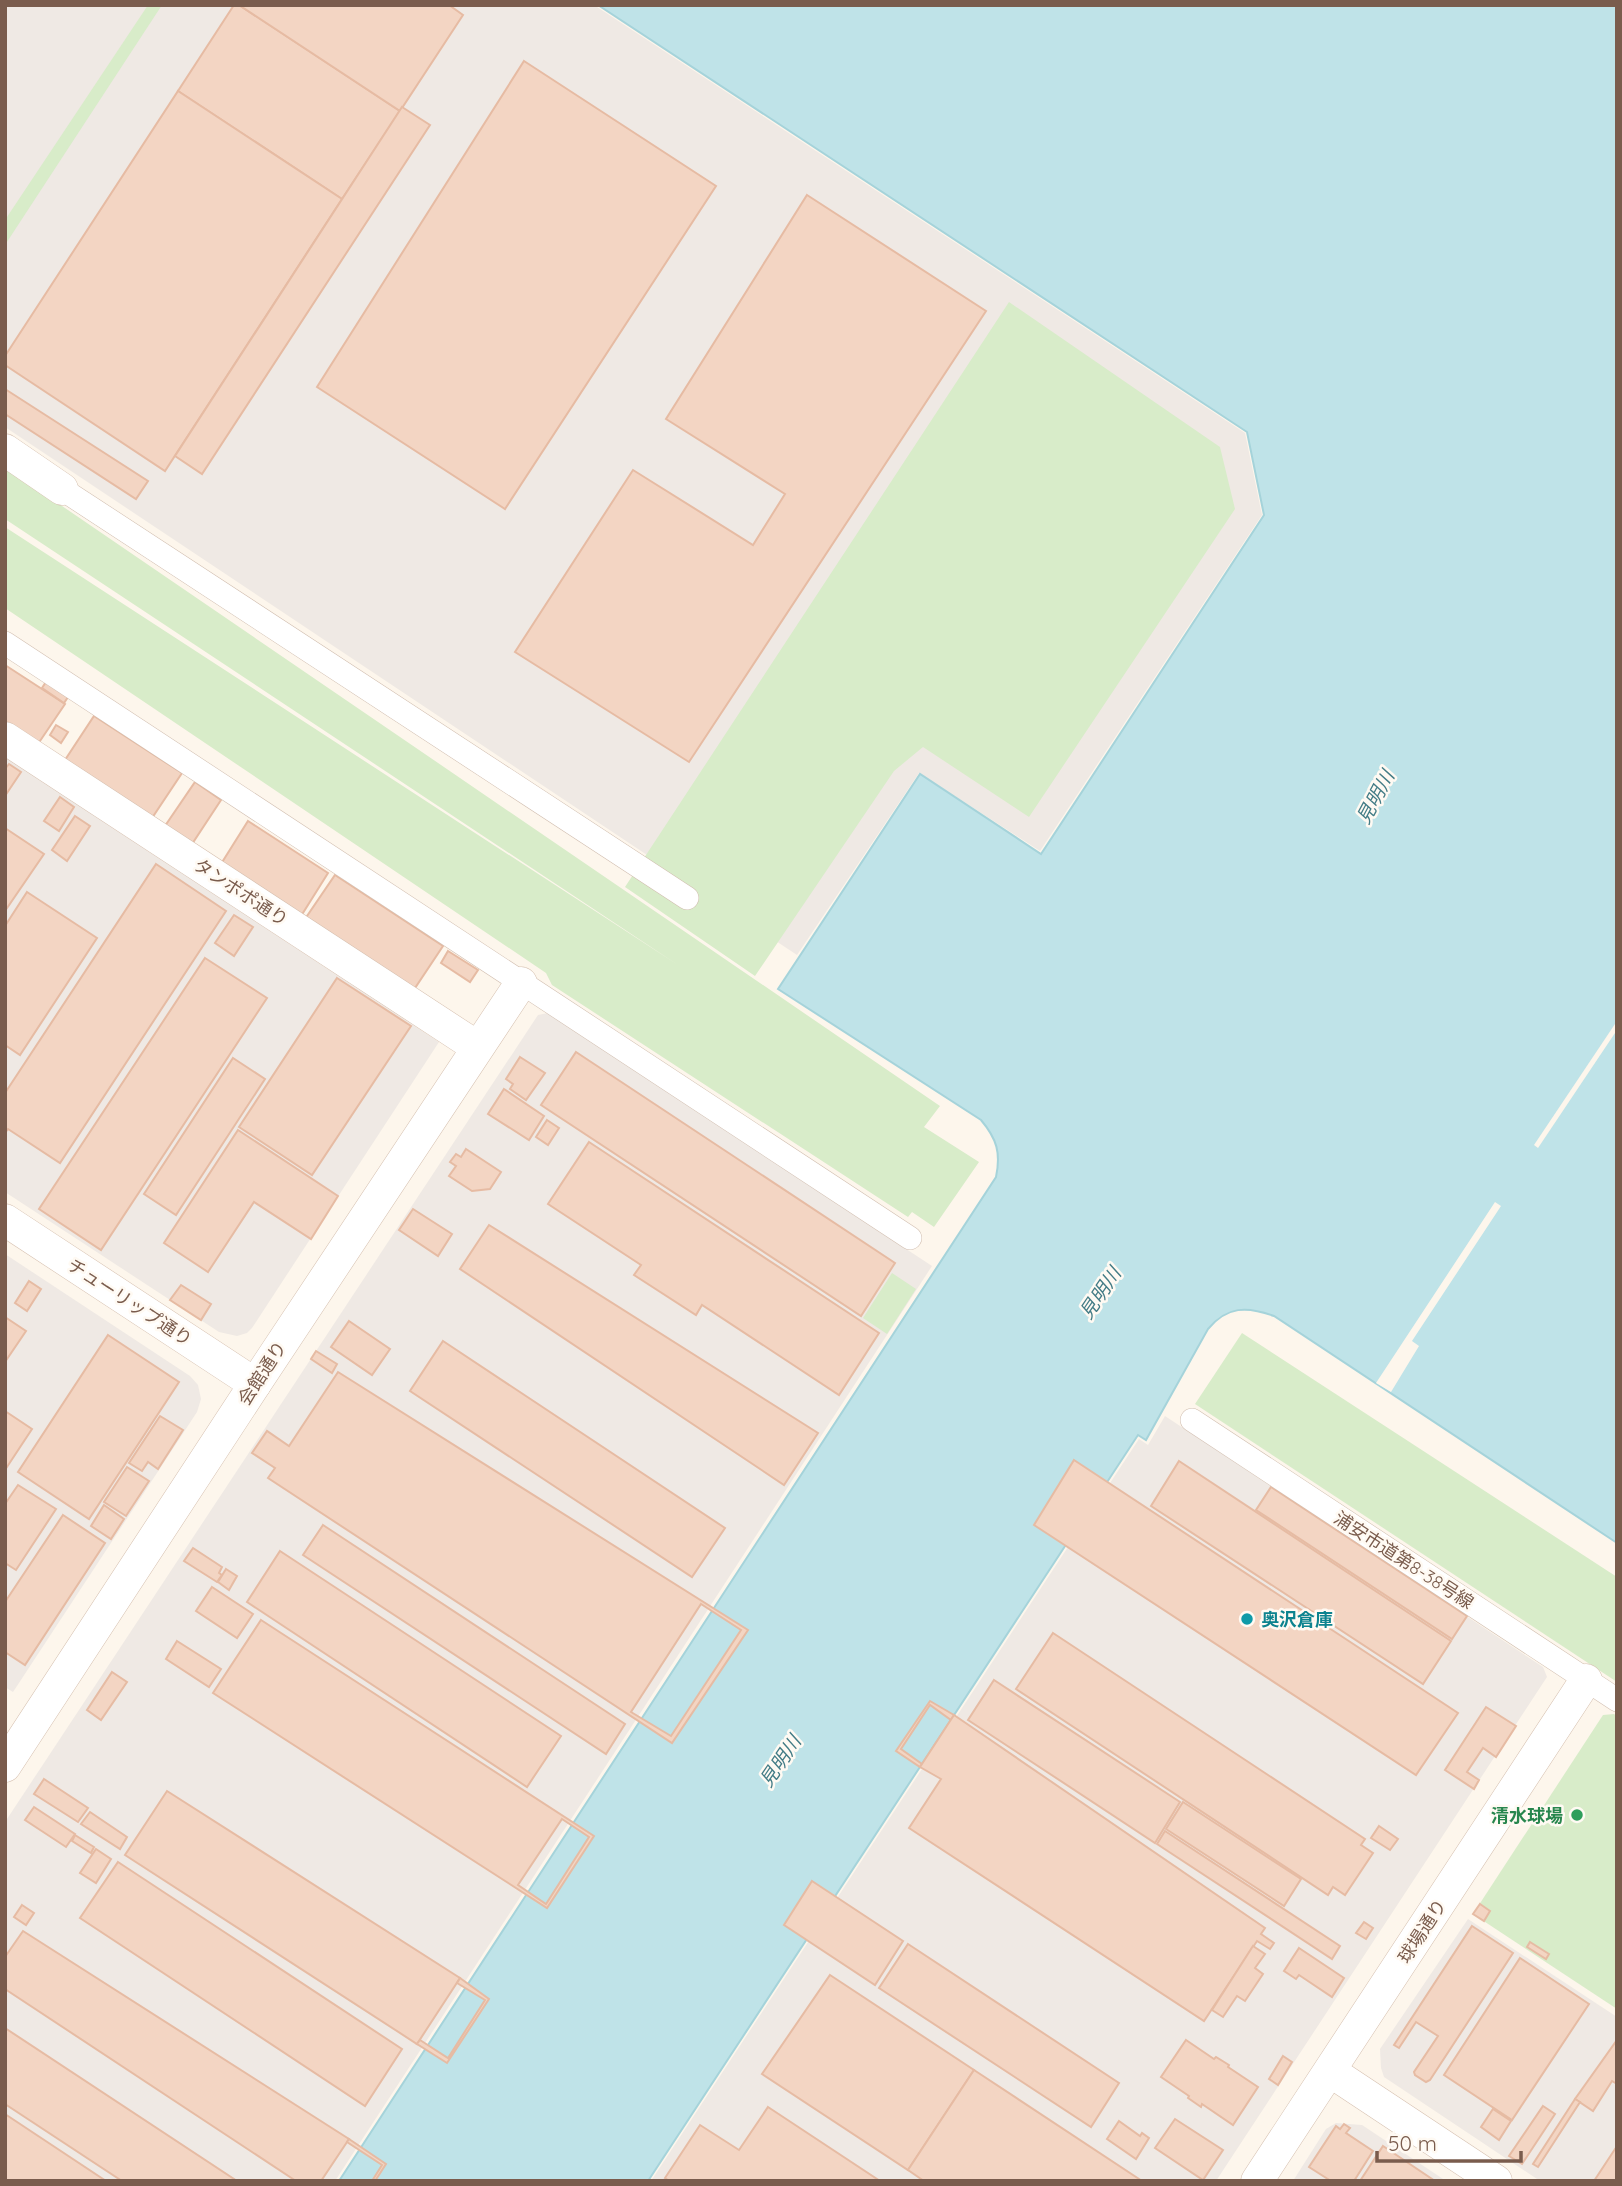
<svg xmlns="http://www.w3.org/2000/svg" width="1622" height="2186" font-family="Quicksand,'Noto Sans JP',sans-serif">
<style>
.industrial{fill:#efe9e4}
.green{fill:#d8ecc9}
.water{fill:#bfe3e8;stroke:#a5d3da;stroke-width:2}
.pier{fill:#fdf6ec}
.building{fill:#f3d5c3;stroke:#e6bba3;stroke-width:2;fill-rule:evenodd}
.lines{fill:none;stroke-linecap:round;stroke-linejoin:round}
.street-casing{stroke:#d1beb0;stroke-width:24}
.secondary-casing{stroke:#d6c0b0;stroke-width:33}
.street{stroke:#fff;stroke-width:23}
.secondary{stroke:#fff;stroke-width:32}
.culture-dot{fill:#0f9aa8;stroke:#fffaf3;stroke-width:2.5}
.leisure-dot{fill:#2e9e5b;stroke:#fffaf3;stroke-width:2.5}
.labels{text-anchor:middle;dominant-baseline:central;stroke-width:5;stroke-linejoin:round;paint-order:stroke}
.street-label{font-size:18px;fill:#7a5c4d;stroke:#fffaf3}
.culture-label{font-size:18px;font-weight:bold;fill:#0d838f;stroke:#fffaf3;text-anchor:start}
.leisure-label{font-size:18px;font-weight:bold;fill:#27864d;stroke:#fffaf3;text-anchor:end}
.water-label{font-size:19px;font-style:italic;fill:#437c86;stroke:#fffaf3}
</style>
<rect width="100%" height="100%" fill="#fdf6ec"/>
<g class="industrial">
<path d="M5 5H594L1245 433 1262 515 1040 851 919 773 797 955 5 427Z"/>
<path d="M5 757 439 1042 252 1328 247 1333 237 1336 219 1332 5 1192Z"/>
<path d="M548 1013 932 1266 335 2181H5V1822L536 1018 538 1015Z"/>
<path d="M5 1254 190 1376 198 1385 201 1399 197 1412 13 1692 5 1687Z"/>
<path d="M1165 1416 1543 1667 1547 1677 1216 2181H651L1139 1439 1148 1445Z"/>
<path d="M1468 1919 1617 2017V2181H1540L1384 2077 1381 2068 1380 2049Z"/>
<path d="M1336 2123 1362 2125 1446 2181H1293L1326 2129Z"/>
</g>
<g class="green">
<path d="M148 5H162L5 245V220Z"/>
<path d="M1009 302 1220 447 1235 509 1029 817 923 747 894 771 755 976 625 887Z"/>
<path d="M5 467 940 1106 924 1127 979 1162 934 1227 912 1212 908 1217 552 985 546 973 5 608V527L678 965 5 519Z"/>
<path d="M892 1273 916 1289 887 1334 863 1318Z"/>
<path d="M1242 1333 1617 1577V1682L1195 1404Z"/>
<path d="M1614 1714 1617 1716V2009L1473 1914 1603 1715Z"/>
</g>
<path class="water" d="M598 5H1617V1543L1274 1316C1247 1306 1227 1306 1208 1329L1146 1440 1138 1435 648 2181H339L996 1177C1001 1153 997 1139 981 1120L778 989 920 774 1041 854 1264 515 1247 432Z"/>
<g class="pier">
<path d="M1617 1021V1030L1538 1148 1534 1145Z"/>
<path d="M1495 1202 1501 1206 1412 1341 1419 1346 1391 1392 1376 1383Z"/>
</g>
<g class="building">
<path d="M234 5H239L400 111 342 199 178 91Z"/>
<path d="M239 5H449L463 15 400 111Z"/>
<path d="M524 61 716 186 505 509 317 387Z"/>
<path d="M178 91 342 199 165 471 5 365V356Z"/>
<path d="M402 107 430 125 202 474 175 456Z"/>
<path d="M807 195 986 311 689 762 515 652 633 470 753 545 785 494 666 419Z"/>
<path d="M5 389 148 481 136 499 5 414Z"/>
<path d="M5 665 65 704 38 744 5 723Z"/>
<path d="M46 682 68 697 64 703 42 688Z"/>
<path d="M94 716 182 773 152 818 65 760Z"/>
<path d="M56 725 68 732 61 743 50 735Z"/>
<path d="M9 764 21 772 5 796V769Z"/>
<path d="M195 782 221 800 192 844 165 826Z"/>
<path d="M60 797 74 807 59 831 44 821Z"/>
<path d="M75 816 90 826 67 861 52 850Z"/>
<path d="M248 821 328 873 301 916 221 864Z"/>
<path d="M5 828 44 854 5 911Z"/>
<path d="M156 864 226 911 60 1163 8 1129 5 1133V1093Z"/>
<path d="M335 875 443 946 413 991 305 919Z"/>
<path d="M27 892 97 938 20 1055 5 1045V926Z"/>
<path d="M234 915 253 927 234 956 215 943Z"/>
<path d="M448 951 478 970 470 982 441 963Z"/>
<path d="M205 958 267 998 101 1250 39 1209Z"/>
<path d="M337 978 411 1026 312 1175 239 1127Z"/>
<path d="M576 1052 895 1263 861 1316 541 1105Z"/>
<path d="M520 1057 545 1073 526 1100 510 1089 513 1084 506 1079Z"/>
<path d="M233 1058 265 1079 176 1215 144 1194Z"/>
<path d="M504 1089 544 1116 529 1140 488 1114Z"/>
<path d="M547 1120 559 1128 548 1145 536 1137Z"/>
<path d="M238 1130 338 1196 311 1239 254 1202 208 1272 164 1243Z"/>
<path d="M589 1142 879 1333 839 1395 702 1305 696 1315 634 1275 641 1265 548 1204Z"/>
<path d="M466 1149 501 1172 490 1189 472 1191 449 1176 456 1166 450 1162 456 1154 461 1157Z"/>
<path d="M413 1209 452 1234 438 1256 399 1230Z"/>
<path d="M489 1225 818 1433 784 1485 460 1269Z"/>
<path d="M29 1281 41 1289 27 1311 15 1303Z"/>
<path d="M181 1285 211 1304 201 1320 170 1300Z"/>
<path d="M5 1317 26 1331 5 1362Z"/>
<path d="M349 1321 390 1349 372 1375 331 1347Z"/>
<path d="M108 1335 179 1382 89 1519 18 1472Z"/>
<path d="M443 1341 725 1528 692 1577 410 1391Z"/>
<path d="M316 1351 337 1364 332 1373 311 1359Z"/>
<path d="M338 1372 748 1630 672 1743 268 1478 275 1468 252 1453 267 1431 289 1446ZM701 1604 741 1630 671 1736 631 1712Z"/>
<path d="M5 1411 32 1429 5 1470Z"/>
<path d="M160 1416 183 1430 158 1469 148 1462 142 1471 129 1463Z"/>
<path d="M1074 1460 1458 1713 1416 1775 1034 1525Z"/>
<path d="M1179 1461 1451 1641 1423 1684 1151 1506Z"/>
<path d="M127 1467 149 1481 126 1516 104 1502Z"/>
<path d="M18 1485 56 1509 16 1570 5 1563V1504Z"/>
<path d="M1271 1487 1467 1616 1452 1639 1256 1510Z"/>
<path d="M104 1505 124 1519 111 1539 91 1526Z"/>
<path d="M63 1515 105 1543 25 1665 5 1652V1602Z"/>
<path d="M323 1525 625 1724 606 1754 303 1555Z"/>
<path d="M193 1548 222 1567 219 1573 222 1575 217 1582 184 1561Z"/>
<path d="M280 1551 561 1736 527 1787 247 1602Z"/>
<path d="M226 1569 237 1576 229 1590 218 1582Z"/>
<path d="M212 1587 253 1614 237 1638 196 1611Z"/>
<path d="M261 1620 594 1836 547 1908 213 1693ZM562 1819 589 1837 546 1904 518 1885Z"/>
<path d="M1053 1633 1365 1839 1361 1845 1373 1853 1345 1895 1333 1887 1328 1895 1016 1689Z"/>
<path d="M177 1641 221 1669 209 1687 166 1659Z"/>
<path d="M112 1672 127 1682 101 1720 87 1710Z"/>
<path d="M994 1680 1180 1802 1155 1843 968 1720Z"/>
<path d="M930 1701 954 1715 951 1720 930 1705 901 1749 922 1764 920 1767 896 1751Z"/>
<path d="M1486 1707 1516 1726 1496 1757 1483 1748 1467 1772 1479 1780 1474 1789 1445 1770Z"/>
<path d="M954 1715 1265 1928 1261 1934 1274 1943 1270 1949 1257 1941 1204 2021 909 1828 941 1779 920 1767Z"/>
<path d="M44 1779 88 1808 78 1822 34 1794Z"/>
<path d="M167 1791 460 1978 417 2044 125 1855Z"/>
<path d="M1183 1802 1301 1879 1284 1906 1166 1829Z"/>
<path d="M34 1807 75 1834 66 1847 25 1820Z"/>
<path d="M90 1812 127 1837 120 1849 81 1824Z"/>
<path d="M1379 1826 1398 1839 1390 1850 1371 1838Z"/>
<path d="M1165 1831 1340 1946 1332 1959 1157 1844Z"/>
<path d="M75 1835 94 1847 91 1853 72 1841Z"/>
<path d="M96 1849 111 1859 96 1883 80 1873Z"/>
<path d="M118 1862 402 2049 365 2106 80 1918Z"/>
<path d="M812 1881 903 1941 875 1985 784 1925Z"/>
<path d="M1480 1904 1490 1911 1484 1921 1473 1914Z"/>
<path d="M22 1905 34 1913 26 1925 14 1917Z"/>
<path d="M1364 1922 1373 1928 1366 1939 1356 1933Z"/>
<path d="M1472 1926 1513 1953 1430 2080 1426 2082 1415 2075 1414 2072 1438 2036 1416 2022 1399 2048 1394 2045Z"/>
<path d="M23 1931 349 2139 321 2181H296L5 1989V1957Z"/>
<path d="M1530 1942 1549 1954 1546 1959 1527 1947Z"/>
<path d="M908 1944 1119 2083 1091 2127 879 1988Z"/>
<path d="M1253 1946 1265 1954 1255 1968 1263 1974 1245 2001 1237 1996 1223 2017 1212 2010Z"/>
<path d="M1299 1948 1344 1978 1332 1997 1299 1975 1296 1979 1284 1971Z"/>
<path d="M1520 1958 1589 2004 1512 2120 1444 2075Z"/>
<path d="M830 1975 974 2070 908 2170 762 2074Z"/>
<path d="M460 1978 489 1999 447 2063 417 2044 420 2040 448 2058 485 2000 457 1983Z"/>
<path d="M5 2028 237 2181H122L5 2104Z"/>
<path d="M1186 2040 1214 2059 1216 2057 1229 2065 1228 2067 1258 2087 1233 2125 1202 2104 1201 2107 1188 2098 1189 2096 1161 2077Z"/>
<path d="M1617 2040V2084L1612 2081 1593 2111 1575 2099Z"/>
<path d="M1283 2056 1292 2062 1278 2085 1269 2079Z"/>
<path d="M974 2070 1142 2181H924L908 2170Z"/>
<path d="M1575 2099 1580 2102 1538 2167 1533 2164Z"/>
<path d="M1543 2106 1555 2114 1522 2164 1509 2156Z"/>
<path d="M768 2107 880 2181H669L665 2178 700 2125 739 2150Z"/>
<path d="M1493 2109 1511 2121 1499 2140 1481 2127Z"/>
<path d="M5 2114 106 2181H5Z"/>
<path d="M1175 2119 1223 2150 1203 2180 1155 2148Z"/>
<path d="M1119 2121 1140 2136 1142 2133 1149 2138 1136 2159 1107 2139Z"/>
<path d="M1344 2124 1350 2128 1346 2133 1373 2151 1354 2181H1331L1309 2167 1336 2126 1340 2129Z"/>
<path d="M349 2139 386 2164 375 2181H372L382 2165 347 2142Z"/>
<path d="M1383 2146 1435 2181H1360Z"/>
<path d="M1617 2146V2181H1594Z"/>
</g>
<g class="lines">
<defs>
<g id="street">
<path d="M62 489 687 898"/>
<path d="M5 643 910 1238"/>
<path d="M1192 1420 1617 1700"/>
</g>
<g id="secondary">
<path d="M5 450 62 489"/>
<path d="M5 738 477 1047"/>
<path d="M5 1220 255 1384"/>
<path d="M5 1766 255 1384 521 983"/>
<path d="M1330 2071 1496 2181"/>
<path d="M1257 2181 1586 1680"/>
</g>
</defs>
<use href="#street" class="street-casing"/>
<use href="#secondary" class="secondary-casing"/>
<use href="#street" class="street"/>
<use href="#secondary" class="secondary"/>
</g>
<circle class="culture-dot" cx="1247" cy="1619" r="7"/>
<circle class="leisure-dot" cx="1577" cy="1815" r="7"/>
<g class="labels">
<g class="street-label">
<text transform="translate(241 892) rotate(33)">タンポポ通り</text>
<text transform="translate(130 1302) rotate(33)">チューリップ通り</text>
<text transform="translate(262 1373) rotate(-57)">会館通り</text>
<text transform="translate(1404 1560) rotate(33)">浦安市道第8-38号線</text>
<text transform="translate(1422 1931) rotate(-57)">球場通り</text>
</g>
<g class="culture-label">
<text x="1261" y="1619">奥沢倉庫</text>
</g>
<g class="leisure-label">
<text x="1563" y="1815">清水球場</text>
</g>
<g class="water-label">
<text transform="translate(1375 797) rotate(-62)">見明川</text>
<text transform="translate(1100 1293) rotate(-56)">見明川</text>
<text transform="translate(780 1761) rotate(-56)">見明川</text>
</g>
</g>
<rect width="1622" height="2186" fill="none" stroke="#7a5c4d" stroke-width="14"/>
<path d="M1377 2151v10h144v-10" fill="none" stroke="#7a5c4d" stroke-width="3.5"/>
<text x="1388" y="2151" font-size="21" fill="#7a5c4d" stroke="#fffaf3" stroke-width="5" paint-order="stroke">50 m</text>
</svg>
